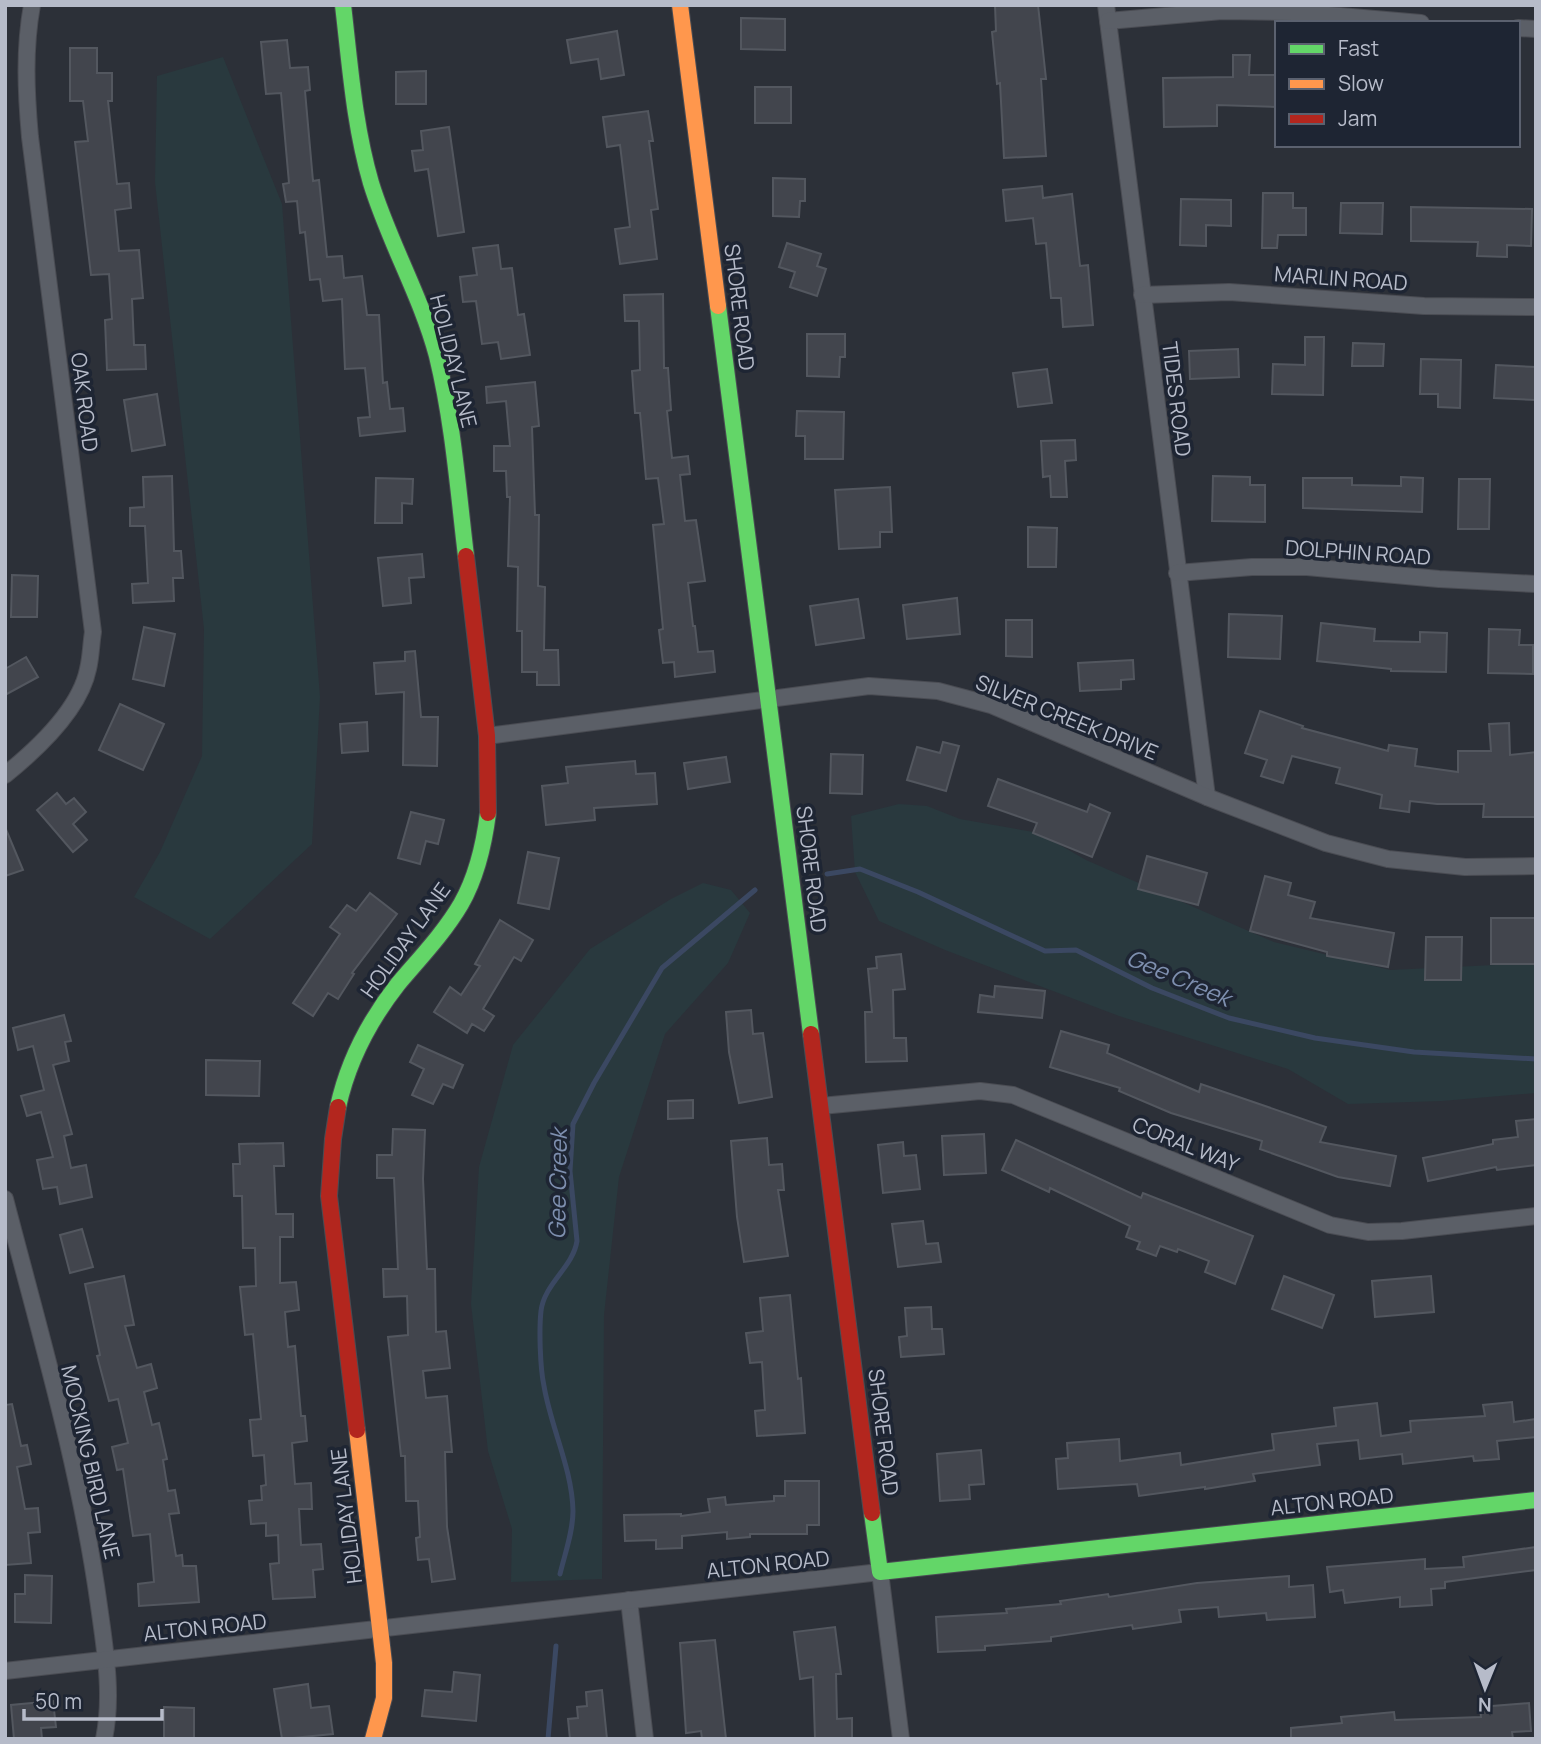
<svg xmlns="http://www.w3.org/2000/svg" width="1541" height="1744" font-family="Manrope,sans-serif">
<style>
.green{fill:#29393e}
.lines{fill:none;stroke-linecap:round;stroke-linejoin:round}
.stream{stroke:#3b4862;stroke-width:5}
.building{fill:#42454d;stroke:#53575f;stroke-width:2}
.street-casing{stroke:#4a4c53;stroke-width:18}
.fast-casing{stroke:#4a4c53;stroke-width:18}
.slow-casing{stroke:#4a4c53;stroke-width:18}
.jam-casing{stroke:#4a4c53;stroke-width:18}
.street{stroke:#5b5f67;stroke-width:16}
.fast{stroke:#63d668;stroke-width:16}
.slow{stroke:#ff974d;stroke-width:16}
.jam{stroke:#b3261e;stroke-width:16}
.labels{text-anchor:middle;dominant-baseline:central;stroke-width:7;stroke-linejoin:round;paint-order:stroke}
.street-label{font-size:21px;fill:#b6bbc9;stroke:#1e2533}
.water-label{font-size:23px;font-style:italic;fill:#7e8faf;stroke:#1e2533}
</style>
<rect width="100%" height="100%" fill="#2c3038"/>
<g class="green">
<path d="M223 57 282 204 320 697 312 844 210 939 134 897 160 852 202 756 204 629 155 182 157 76Z"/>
<path d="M899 804 927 806 960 819 1039 833 1086 860 1274 942 1390 970 1536 963V1093L1442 1101 1348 1104 1288 1069 1119 1016 945 950 879 921 855 872 851 816Z"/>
<path d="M703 883 731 890 750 913 728 963 665 1034 619 1177 604 1315 602 1579 511 1582 512 1529 488 1451 471 1304 479 1167 513 1045 590 949 671 899Z"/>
</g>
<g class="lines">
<g class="stream">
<path d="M827 874 860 869 918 892 1045 951 1076 950 1152 988 1229 1018 1315 1038 1414 1052 1536 1059"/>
<path d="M560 1574C565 1553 573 1532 573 1511 572 1468 551 1428 544 1386 540 1368 539 1329 541 1311 544 1284 573 1267 577 1241L570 1171 573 1124 594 1083 662 968 755 890"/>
<path d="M548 1739 556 1646"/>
</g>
</g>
<g class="building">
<path d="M995 5H1038L1046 79H1041L1046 156 1004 158 1000 83 997 84 992 32 996 31Z"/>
<path d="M741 18 785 19V50L741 49Z"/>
<path d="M617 31 624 75 601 79 598 59 571 63 567 40Z"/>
<path d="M287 40 290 68 308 67 310 90 305 91 313 181 319 180 327 257 342 256 344 278 362 276 367 315H379L383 383 387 382 390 409 403 408 405 431 360 436 358 418 370 417 365 368 345 369 342 299 323 301 320 279 310 280 305 232 300 233 297 201 286 202 283 184 289 183 281 93 266 94 261 42Z"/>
<path d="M70 48H97V73H112V101H108L117 184 129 183 131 208 115 210 119 251 139 250 143 298 132 299 134 345H145L146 369 107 370 105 320 112 319 109 274 91 275 75 142 88 141 83 101H70Z"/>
<path d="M1233 55H1250L1249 75H1277V107L1217 105V126L1164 127 1163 78 1233 77Z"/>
<path d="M426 71V104H396V72Z"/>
<rect x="755" y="87" width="36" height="36"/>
<path d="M648 111 653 141H649L658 209 651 210 657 259 620 264 615 229 630 227 620 145 607 147 603 117Z"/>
<path d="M449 127 464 232 438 236 428 169 415 171 412 151 423 150 421 131Z"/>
<path d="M773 178 805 179V201H800L799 217 773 216Z"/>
<path d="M1042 186 1043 198 1072 194 1080 266 1088 265 1093 325 1063 327 1061 298H1051L1046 243 1036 244 1033 218 1006 221 1003 190Z"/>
<path d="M1263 193H1293V208H1306V235H1278L1277 248H1262Z"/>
<path d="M1181 199 1231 200V226L1206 225V246L1180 245Z"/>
<path d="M1341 203H1383L1382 234 1340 233Z"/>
<path d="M1411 207 1532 209 1531 246 1507 245V257L1477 256 1478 242 1411 241Z"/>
<path d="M787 243 821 254 817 266 826 269 817 296 790 287 795 272 779 267Z"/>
<path d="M498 245 501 269 512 268 518 315 524 314 530 355 501 359 498 342 482 344 476 301 463 302 460 277 477 275 473 248Z"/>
<path d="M663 294 664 368H668L671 410 667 411 672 458 688 456 690 474 680 475 685 521 696 520 705 581 688 583 693 626H695L698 652 713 651 715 672 675 677 674 662 663 663 659 630 663 629 653 525 664 524 658 478 646 479 640 413H635L632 371 640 370 639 321H625L624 295Z"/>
<path d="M807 334H845V357H840L839 377 807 376Z"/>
<path d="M1305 337H1324L1323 395 1272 394 1273 364 1305 365Z"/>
<path d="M1353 343 1384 344 1383 366H1352Z"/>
<path d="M1238 349 1239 377 1190 379 1189 351Z"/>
<path d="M1421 359 1461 360 1460 408 1438 407V394H1420Z"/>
<path d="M1496 365 1536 367 1535 400 1494 398Z"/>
<path d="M1047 369 1052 403 1018 407 1013 373Z"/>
<path d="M535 382 539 426 532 427 535 515H539L538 586 545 587 544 650H558L559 685H537V672H522V631H517L518 567 508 566 510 497H507L506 471H494V446H510L506 401 487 403 486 387Z"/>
<path d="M157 394 165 445 132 451 124 400Z"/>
<path d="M797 411 844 412 843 459H805V436H796Z"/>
<path d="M1075 440 1076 460 1065 461 1067 497H1051L1050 476 1043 477 1041 441Z"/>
<path d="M172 476 174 551H181L183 578H173L174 601 133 603 132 584 148 583 145 526H130V508L144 507 143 477Z"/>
<path d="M1213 476 1250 477V485H1265V522L1212 521Z"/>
<path d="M1401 477 1423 478 1422 512 1303 508V478H1352V485L1401 486Z"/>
<path d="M376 478 413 479 412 504 402 503V523H375Z"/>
<path d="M1459 479H1490L1489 529H1458Z"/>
<path d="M890 487 892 532H880V547L839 549 835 490Z"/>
<path d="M1028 527 1057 528 1056 567H1028Z"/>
<path d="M422 554 424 577 409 578 411 603 383 606 378 558Z"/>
<path d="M12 575 38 576 37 617H11Z"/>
<path d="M957 598 960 634 907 639 903 605Z"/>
<path d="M858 599 864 638 816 645 810 606Z"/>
<path d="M1229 614 1282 616 1280 659 1228 657Z"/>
<path d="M1006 620H1032V657L1006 656Z"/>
<path d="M1321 623 1375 629 1374 641 1420 642V632L1447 633 1446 672 1391 671V669L1317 661Z"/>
<path d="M144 627 175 634 164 686 133 679Z"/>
<path d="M1489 629 1520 630 1519 645H1533V674L1488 673Z"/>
<path d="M415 651 421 717H438L437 766 403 765 404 692 376 694 374 663 405 661V652Z"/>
<path d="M26 657 38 677 5 695V669Z"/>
<path d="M1133 660 1134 679 1121 680V689L1080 691 1078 663Z"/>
<path d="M120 704 164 724 143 770 99 750Z"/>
<path d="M1260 711 1303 726 1302 728 1388 751 1389 745 1417 749 1415 766 1458 772V751H1491L1489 724 1509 723 1510 755 1536 752V817H1483L1484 804H1437L1410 801 1409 812 1380 808 1382 795 1336 783 1340 768 1292 756 1283 783 1261 776 1267 760 1245 753Z"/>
<path d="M367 722 368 751 342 753 340 724Z"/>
<path d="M943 742 959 746 946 791 907 780 917 747 940 753Z"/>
<path d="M831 754 863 755 862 794 830 793Z"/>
<path d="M726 757 730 782 688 789 684 763Z"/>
<path d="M635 761 636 774 655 773 657 804 594 808 595 820 546 825 542 786 568 783 566 767Z"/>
<path d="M998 779 1087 812 1090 804 1110 813 1092 857 1033 833 1037 823 988 806Z"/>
<path d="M57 793 66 804 74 798 86 812 73 824 87 840 73 852 37 810Z"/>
<path d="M411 812 444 820 438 844 426 841 420 864 398 858Z"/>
<path d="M5 827 23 870 5 876Z"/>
<path d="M528 852 559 858 549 909 518 903Z"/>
<path d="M1147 856 1207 873 1198 905 1138 889Z"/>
<path d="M1265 876 1291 883 1288 895 1315 902 1310 918 1394 933 1388 967 1327 956V952L1250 931Z"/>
<path d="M370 893 397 914 352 973 354 974 338 999 328 993 313 1016 293 1003 340 934 330 927 347 905 356 911Z"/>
<rect x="1491" y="918" width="45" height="46"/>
<path d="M500 920 533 940 521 961 514 957 483 1009 494 1016 484 1031 472 1024 467 1033 434 1012 450 987 461 995 480 966 475 964Z"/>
<path d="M1426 937H1462L1461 980H1425Z"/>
<path d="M901 954 905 989 893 990 894 1038H906L907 1061 866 1062 865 1012H872L868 969 877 968 876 957Z"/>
<path d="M995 986 1045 991 1042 1018 978 1012 980 995 994 997Z"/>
<path d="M751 1010 753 1034 763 1033 772 1097 739 1103 729 1052 726 1012Z"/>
<path d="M64 1015 71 1041 65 1042 69 1061 53 1065 72 1134 64 1136 71 1168 86 1165 92 1197 60 1204 57 1187 43 1189 37 1160 53 1157 41 1112 27 1116 21 1096 44 1090 33 1046 18 1050 13 1028Z"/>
<path d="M1061 1031 1109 1045 1107 1053 1199 1092 1201 1084 1326 1127 1320 1142 1396 1156 1390 1186 1338 1177 1260 1149 1262 1141 1171 1113 1119 1091 1120 1088 1050 1067Z"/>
<path d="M418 1045 463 1065 453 1088 443 1084 433 1104 412 1095 424 1069 410 1062Z"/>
<path d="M206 1060 260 1061 259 1096 206 1095Z"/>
<path d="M693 1100V1118L668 1119V1101Z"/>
<path d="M1536 1119V1165L1497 1170 1496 1167 1428 1181 1423 1158 1493 1144V1140L1518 1137 1516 1121Z"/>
<path d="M393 1129 425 1130 423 1179 427 1269H435L436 1332 446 1331 450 1368 423 1371 426 1398 447 1396 452 1452H445L447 1527 455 1579 432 1582 429 1559 418 1560 416 1538 420 1537 418 1501H406L405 1456H401L388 1337 408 1335 407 1296 384 1297 383 1269H398L394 1178H377V1155H392Z"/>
<path d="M984 1134 986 1173 944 1175 942 1136Z"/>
<path d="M767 1138 769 1165 782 1164 784 1190H778L788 1256 744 1262 737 1217 731 1141Z"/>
<path d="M1016 1140 1141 1198 1143 1193 1253 1236 1235 1284 1205 1272 1209 1261 1178 1249 1177 1252 1160 1246 1156 1256 1137 1249 1140 1242 1126 1237 1130 1226 1050 1188 1049 1192 1002 1170Z"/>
<path d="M903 1142 904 1156 916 1155 920 1189 883 1193 878 1145Z"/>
<path d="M283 1143 284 1166H274L276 1214H293V1237H280V1283L296 1282 299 1310 285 1312 288 1347 295 1346 301 1416H305L307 1441 292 1443 295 1484 311 1483 312 1509H299L301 1545 321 1544 323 1569 313 1570 315 1597 273 1599 270 1564 279 1563 278 1535 266 1536V1523L251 1524 249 1501 262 1500 261 1486 266 1485 264 1455 253 1456 250 1420 261 1419 253 1334 245 1335 240 1287 256 1286 255 1248H243L242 1196H234L233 1164H240L239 1144Z"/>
<path d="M923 1221 926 1244 938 1243 941 1262 898 1267 892 1224Z"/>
<path d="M82 1229 93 1267 70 1273 60 1235Z"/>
<path d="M124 1276 134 1325 125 1326 137 1368 151 1364 157 1388 144 1392 152 1425 159 1423 167 1459 163 1460 168 1491 175 1490 179 1513 169 1514 176 1556 182 1555 183 1566H196L199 1602 139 1606 138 1584 154 1582 150 1534 133 1536 123 1469 117 1470 112 1447 128 1443 118 1399 109 1401 97 1356 100 1355 85 1284Z"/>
<path d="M1284 1276 1334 1295 1322 1328 1272 1309Z"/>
<path d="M1431 1276 1434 1312 1375 1317 1372 1281Z"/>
<path d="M790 1295 798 1379 801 1378 805 1433 757 1436 755 1411 765 1410 762 1362 750 1363 746 1333 763 1331 760 1298Z"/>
<path d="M931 1307 932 1329H942L944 1354 901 1357 899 1337 907 1336 905 1308Z"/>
<path d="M1512 1402 1514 1422 1536 1419V1437L1497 1441 1499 1459 1474 1461 1473 1456 1403 1464 1402 1454 1360 1459 1358 1440 1317 1444 1320 1465 1253 1474 1255 1481 1205 1489V1487L1139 1496 1137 1484 1058 1489 1056 1459 1068 1458 1067 1443 1119 1439 1120 1461 1180 1453 1181 1465 1274 1450 1272 1434 1336 1426 1334 1408 1377 1403 1381 1436 1411 1432 1410 1421 1485 1416 1483 1405Z"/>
<path d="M12 1404 21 1446 27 1445 31 1464 17 1467 25 1509 38 1508 40 1532 28 1533 31 1563 5 1565V1405Z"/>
<path d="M981 1450 984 1484 969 1485 970 1499 940 1501 937 1454Z"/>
<path d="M785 1481H819V1525H807V1534H750V1537L727 1539V1532L682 1536V1548L656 1549V1540L625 1541 624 1515 681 1514V1516L710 1512 708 1499 725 1497 726 1505 774 1501V1496H785Z"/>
<path d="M1536 1547V1570L1445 1582V1588L1431 1589 1432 1605 1400 1607V1597L1345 1603 1343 1590 1330 1592 1327 1567 1425 1559V1569L1464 1567 1463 1557Z"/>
<path d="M25 1575 52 1576 51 1623 15 1622V1594H25Z"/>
<path d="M1289 1576V1587L1313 1585 1315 1617 1267 1620 1266 1613 1219 1617 1218 1607 1179 1610 1181 1622 1133 1629 1132 1625 1051 1637V1641L985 1646V1650L938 1652 936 1617 1007 1613 1006 1609 1061 1604 1060 1601 1108 1594 1109 1597 1197 1583Z"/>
<path d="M835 1627 841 1674H836L837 1719 852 1718V1739H815L813 1677 800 1679 794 1632Z"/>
<path d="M715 1640 726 1739H702L701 1731 686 1733 680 1643Z"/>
<path d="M454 1672 480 1675 476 1721 422 1716 425 1690 452 1692Z"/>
<path d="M308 1684 311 1708 329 1706 333 1734 282 1739 274 1689Z"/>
<path d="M602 1690 607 1739H570L568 1719 578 1718 577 1707 587 1706 586 1692Z"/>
<path d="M53 1701 56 1727 41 1728 42 1739H14L11 1705Z"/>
<path d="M1529 1703 1531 1731 1512 1732 1513 1739H1291V1728L1342 1723 1341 1717 1394 1712 1395 1720 1481 1717 1480 1707Z"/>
<path d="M164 1707 194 1708V1739H164Z"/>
</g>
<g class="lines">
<defs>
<g id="street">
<path d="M1106 5 1207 797"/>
<path d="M1108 21 1222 11 1294 12 1421 23"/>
<path d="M1518 28 1536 29"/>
<path d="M1142 295 1229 292 1424 306 1536 307"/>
<path d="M1177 573 1252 567H1307L1439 579 1536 584"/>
<path d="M487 736 869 686 938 691 991 705 1207 797 1326 843 1388 859 1465 867 1536 866"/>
<path d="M5 775C36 750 80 709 88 669 91 657 91 644 93 632L30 137C26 92 24 49 32 5"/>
<path d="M821 1106 980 1091 1013 1095 1330 1225 1368 1232 1402 1231 1536 1216"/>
<path d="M5 1199C40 1334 80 1468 99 1606 105 1649 113 1695 104 1739"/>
<path d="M629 1600 645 1739"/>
<path d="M5 1671 880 1572 901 1739"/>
</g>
<g id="fast">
<path d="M343 5C350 64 354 125 371 183 389 242 421 296 437 356 453 422 458 489 466 556"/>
<path d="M718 306 811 1034"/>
<path d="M338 1107C348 1061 369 1021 398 984 420 958 444 933 461 904 477 876 484 845 488 813"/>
<path d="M872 1513 880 1572 1536 1500"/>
</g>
<g id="slow">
<path d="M680 5 718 306"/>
<path d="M357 1430 384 1663V1698L373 1739"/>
</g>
<g id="jam">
<path d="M466 556 487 736 488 813"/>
<path d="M811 1034 872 1513"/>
<path d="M338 1107 333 1139 329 1196 357 1430"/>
</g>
</defs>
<use href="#street" class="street-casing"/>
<use href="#fast" class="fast-casing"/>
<use href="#slow" class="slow-casing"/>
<use href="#jam" class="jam-casing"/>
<use href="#street" class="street"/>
<use href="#fast" class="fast"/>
<use href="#slow" class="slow"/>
<use href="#jam" class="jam"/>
</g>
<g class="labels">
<g class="street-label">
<text transform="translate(1341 278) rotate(4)">MARLIN ROAD</text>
<text transform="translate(740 307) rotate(83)">SHORE ROAD</text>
<text transform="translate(454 361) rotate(76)">HOLIDAY LANE</text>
<text transform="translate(1177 399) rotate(83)">TIDES ROAD</text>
<text transform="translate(85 402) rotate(83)">OAK ROAD</text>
<text transform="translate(1358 552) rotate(4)">DOLPHIN ROAD</text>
<text transform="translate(1067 717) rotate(22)">SILVER CREEK DRIVE</text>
<text transform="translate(812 869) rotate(83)">SHORE ROAD</text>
<text transform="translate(405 940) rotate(-54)">HOLIDAY LANE</text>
<text transform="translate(1186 1144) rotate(22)">CORAL WAY</text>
<text transform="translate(884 1432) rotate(83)">SHORE ROAD</text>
<text transform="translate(91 1462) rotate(77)">MOCKING BIRD LANE</text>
<text transform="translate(1332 1501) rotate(-6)">ALTON ROAD</text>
<text transform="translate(346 1516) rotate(-97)">HOLIDAY LANE</text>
<text transform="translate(768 1564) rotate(-6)">ALTON ROAD</text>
<text transform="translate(205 1627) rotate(-6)">ALTON ROAD</text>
</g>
<g class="water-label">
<text transform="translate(1179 977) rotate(23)">Gee Creek</text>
<text transform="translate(557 1184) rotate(-89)">Gee Creek</text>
</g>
</g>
<rect width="1541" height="1744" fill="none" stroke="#b6bbc9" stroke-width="14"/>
<rect x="1275" y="21" width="245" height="126" fill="#1e2533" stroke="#5b616f" stroke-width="2"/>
<rect x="1289" y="44" width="35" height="10" fill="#63d668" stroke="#5b616f" stroke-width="2"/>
<text x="1338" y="56" font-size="21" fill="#b6bbc9">Fast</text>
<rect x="1289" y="79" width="35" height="10" fill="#ff974d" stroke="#5b616f" stroke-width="2"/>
<text x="1338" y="91" font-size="21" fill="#b6bbc9">Slow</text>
<rect x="1289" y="114" width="35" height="10" fill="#b3261e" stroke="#5b616f" stroke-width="2"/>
<text x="1338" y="126" font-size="21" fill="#b6bbc9">Jam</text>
<g transform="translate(1485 1688) rotate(181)" stroke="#1e2533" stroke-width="5" paint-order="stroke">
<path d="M0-5L12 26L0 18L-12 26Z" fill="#b6bbc9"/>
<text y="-10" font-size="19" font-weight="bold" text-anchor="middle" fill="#b6bbc9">N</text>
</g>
<path d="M24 1709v10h138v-10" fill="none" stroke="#b6bbc9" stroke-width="3.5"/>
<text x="35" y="1709" font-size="21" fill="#b6bbc9" stroke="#1e2533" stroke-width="5" paint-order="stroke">50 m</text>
</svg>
